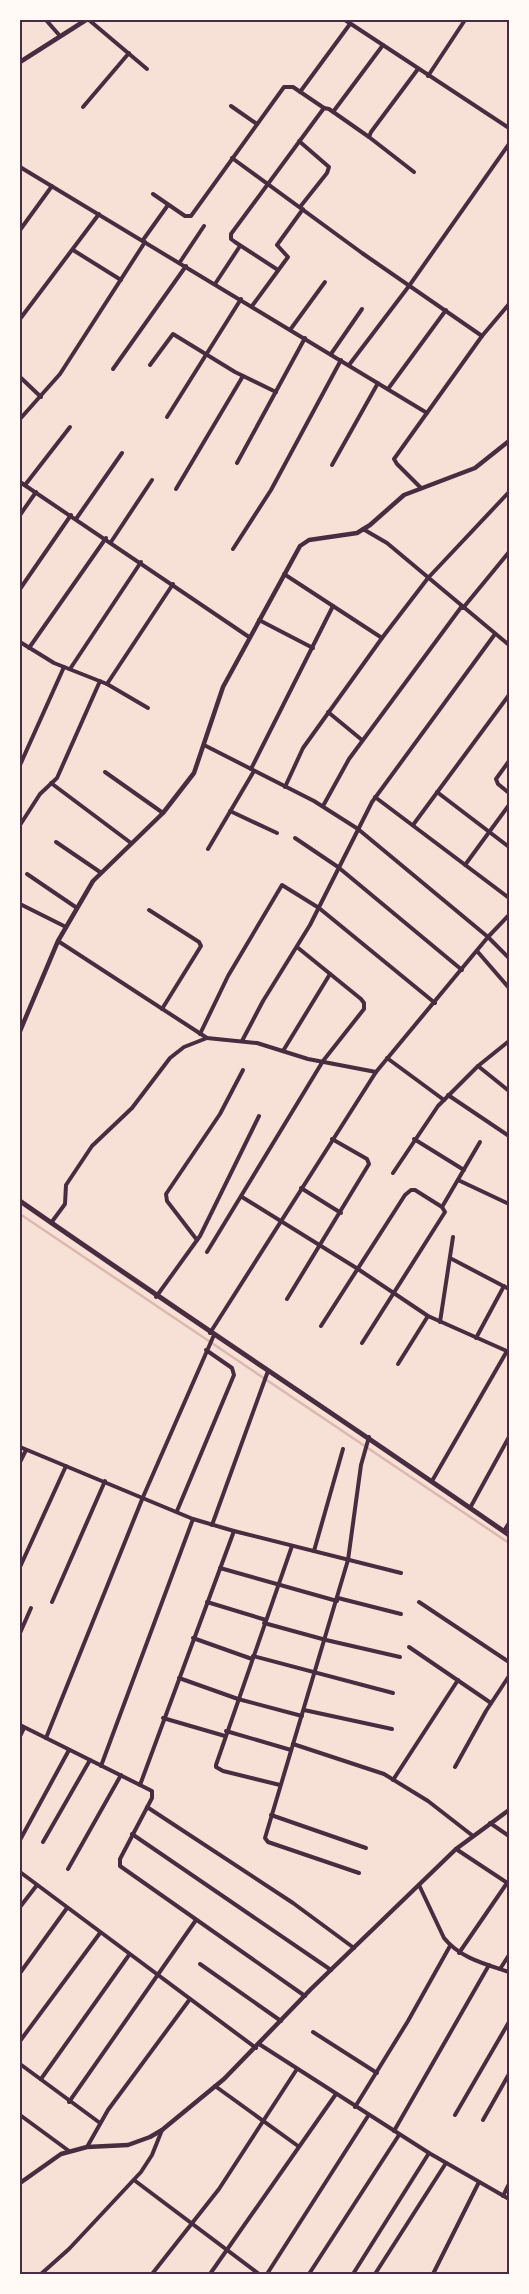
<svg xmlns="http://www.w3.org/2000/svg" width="529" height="2294" font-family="'Open Sans',sans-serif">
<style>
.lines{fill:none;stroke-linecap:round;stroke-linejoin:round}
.stream{stroke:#dcb8b0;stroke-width:2.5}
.minor{stroke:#4a2c40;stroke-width:4}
.tertiary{stroke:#4a2c40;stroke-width:4.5}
.secondary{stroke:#4a2c40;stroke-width:5}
.neatline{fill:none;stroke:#4a2c40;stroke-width:2}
</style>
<rect width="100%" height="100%" fill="#f7e1d7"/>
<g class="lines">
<path class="stream" d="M20 1214 509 1543"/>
<g class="minor">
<path d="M46 20 60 36"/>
<path d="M89 20 147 69"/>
<path d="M345 20 509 128"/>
<path d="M428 76 465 20"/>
<path d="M300 92 350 24"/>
<path d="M231 106 257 124"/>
<path d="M83 107 129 53"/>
<path d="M333 112 383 45"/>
<path d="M299 141 329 167 327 173 300 207"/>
<path d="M232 158 362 253 482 336"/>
<path d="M20 167 427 413"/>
<path d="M414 172 369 137 371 132 418 69"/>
<path d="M153 194 185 216H191L284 87H293L324 108"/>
<path d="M20 230 52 186"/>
<path d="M143 240 168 205"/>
<path d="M73 250 121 280"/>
<path d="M180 262 204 226"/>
<path d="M278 270 235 242 231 239V234L324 108 329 109 369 137"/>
<path d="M215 284 240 246"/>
<path d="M252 306 288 257 277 245 303 209"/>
<path d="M20 319 99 214"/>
<path d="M290 330 325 282"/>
<path d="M331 354 362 309"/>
<path d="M150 365 173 334 235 372 276 392"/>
<path d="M349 365 409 286 509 144"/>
<path d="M113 369 186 266"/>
<path d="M20 377 41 397"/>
<path d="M388 389 446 310"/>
<path d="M167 417 241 299"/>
<path d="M20 419 60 374 145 242"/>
<path d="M237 463 305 338"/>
<path d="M332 465 378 383"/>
<path d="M20 482 249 637"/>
<path d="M25 485 70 427"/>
<path d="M421 488 397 464 394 459 482 336 509 304"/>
<path d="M176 489 243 376"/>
<path d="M20 515 36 492"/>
<path d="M76 519 122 453"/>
<path d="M363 529 387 543 509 645"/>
<path d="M111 542 152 480"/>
<path d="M233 549 271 490 341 360"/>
<path d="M284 574 382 638"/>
<path d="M20 589 71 515"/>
<path d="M463 608 509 552"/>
<path d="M259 620 313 648"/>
<path d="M20 642 54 663 107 684 148 708"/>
<path d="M29 648 106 538"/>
<path d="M70 669 141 562"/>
<path d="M107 684 173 584"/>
<path d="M328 712 362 740"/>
<path d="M204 745 314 801 358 829 488 937 509 958"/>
<path d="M509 761 496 779 498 784 509 793"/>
<path d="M20 765 64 667"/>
<path d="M251 769 333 606"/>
<path d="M105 772 163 813"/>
<path d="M51 783 131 843"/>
<path d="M285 787 303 748 382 638 428 578 509 492"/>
<path d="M437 792 509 847"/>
<path d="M375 797 509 898"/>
<path d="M323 806 349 759 462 606"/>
<path d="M230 811 277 833"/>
<path d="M20 825 40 794 57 778 100 681"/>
<path d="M413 825 509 695"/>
<path d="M295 838 338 867 462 970"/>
<path d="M56 842 100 872"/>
<path d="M208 849 254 771"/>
<path d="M465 865 509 805"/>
<path d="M27 874 77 908"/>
<path d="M20 904 66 927"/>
<path d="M149 910 199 942 201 946 162 1009"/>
<path d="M58 941 207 1038 257 1043 308 1059 376 1072"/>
<path d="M477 951 509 988"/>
<path d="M200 1034 228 976 282 885 319 908 435 1003"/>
<path d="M242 1041 263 1001 310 925 372 802 495 634"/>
<path d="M283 1051 330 974"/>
<path d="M387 1058 444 1100"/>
<path d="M478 1066 509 1091"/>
<path d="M448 1095 509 1136"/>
<path d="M414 1139 464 1170"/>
<path d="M393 1173 438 1106 478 1066 509 1041"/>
<path d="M458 1180 509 1204"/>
<path d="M301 1188 341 1213"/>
<path d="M242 1197 358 1269 428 1316 509 1352"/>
<path d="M442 1207 480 1142"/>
<path d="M51 1223 65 1204 66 1185 92 1146 132 1108 170 1058 184 1047 207 1038"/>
<path d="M197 1240 167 1201 166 1194 220 1114 243 1070"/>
<path d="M207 1252 323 1061 364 1009V1003L361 999 297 947"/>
<path d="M450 1258 509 1289"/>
<path d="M156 1297 200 1236 259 1116"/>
<path d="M287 1299 369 1164 367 1159 332 1139"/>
<path d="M440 1322 453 1237"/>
<path d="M321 1326 405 1195 411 1190H415L442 1207 445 1212 362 1343"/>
<path d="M210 1333 376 1072 488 937 509 915"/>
<path d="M476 1338 504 1286"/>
<path d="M398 1364 428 1316"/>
<path d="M20 1447 193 1519 234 1531 401 1573"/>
<path d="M20 1462 26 1450"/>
<path d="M432 1481 507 1351"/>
<path d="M470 1508 509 1437"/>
<path d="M177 1511 234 1375 232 1368 206 1350"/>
<path d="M212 1525 268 1371"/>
<path d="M504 1531 509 1523"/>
<path d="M314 1551 343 1449"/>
<path d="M20 1567 66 1466"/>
<path d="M220 1568 337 1601"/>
<path d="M338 1598 401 1614"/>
<path d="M52 1602 105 1481"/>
<path d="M207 1602 266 1620"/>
<path d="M419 1602 509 1662"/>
<path d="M264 1623 326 1640 400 1657"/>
<path d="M20 1633 31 1608"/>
<path d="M193 1638 252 1659"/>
<path d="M409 1647 491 1703"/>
<path d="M253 1656 393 1693"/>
<path d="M179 1678 238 1699 302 1716"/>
<path d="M304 1710 392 1729"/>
<path d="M163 1718 225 1736"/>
<path d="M20 1725 152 1791V1798L120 1859V1866L305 1996"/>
<path d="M226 1731 291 1750"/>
<path d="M20 1736 24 1728"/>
<path d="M46 1738 143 1497 214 1335"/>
<path d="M293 1744 384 1774 428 1801 473 1836"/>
<path d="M101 1766 193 1519"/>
<path d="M455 1767 486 1711 509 1676"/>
<path d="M393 1780 458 1680"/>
<path d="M140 1785 234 1531"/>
<path d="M280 1785 223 1771 216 1767V1765L292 1546"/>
<path d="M147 1807 293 1903 354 1948"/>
<path d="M271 1815 366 1848"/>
<path d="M490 1823 509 1836"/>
<path d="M132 1834 331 1970"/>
<path d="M20 1840 69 1750"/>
<path d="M43 1842 90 1760"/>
<path d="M456 1849 509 1884"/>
<path d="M68 1869 121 1775"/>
<path d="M20 1872 256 2048"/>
<path d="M359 1873 268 1842 265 1838 348 1560 361 1465 369 1437"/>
<path d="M419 1885 444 1938C460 1958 485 1964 509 1972"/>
<path d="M20 1907 37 1885"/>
<path d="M459 1953 507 1883"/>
<path d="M200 1964 281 2021"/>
<path d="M500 1969 509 1955"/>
<path d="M20 1973 67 1908"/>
<path d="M313 2032 377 2073"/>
<path d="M20 2041 100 1933"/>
<path d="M259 2044 429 2153 509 2199"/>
<path d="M20 2064 100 2123"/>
<path d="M41 2079 129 1955"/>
<path d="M215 2086 298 2146"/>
<path d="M69 2102 196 1920"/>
<path d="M355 2107 408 2021 450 1946"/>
<path d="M20 2115 69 2151"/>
<path d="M455 2115 509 2022"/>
<path d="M483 2120 509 2074"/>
<path d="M394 2131 489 1965"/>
<path d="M87 2147 108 2110 190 1999"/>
<path d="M134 2180 259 2274"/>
<path d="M503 2196 509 2184"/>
<path d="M41 2274 69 2249 141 2172 152 2155 162 2130"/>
<path d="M152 2274 219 2189 297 2069"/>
<path d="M210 2274 336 2094"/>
<path d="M267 2274 368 2116"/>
<path d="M309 2274 399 2135"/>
<path d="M353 2274 429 2153"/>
<path d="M375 2274 446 2163"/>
<path d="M433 2274 479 2182"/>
</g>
<g class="tertiary">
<path d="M20 62 86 20"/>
<path d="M20 1031 58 941 93 881 163 813 194 773 223 687 300 546 309 540 357 533 370 525 404 495 475 468 509 441"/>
<path d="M20 2183 61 2154 87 2147 128 2145 150 2137 162 2130 224 2079 311 1989 456 1849 509 1810"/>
</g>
<path class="secondary" d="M20 1201C182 1314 347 1422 509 1535"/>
</g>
<rect width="529" height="2294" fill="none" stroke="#fffaf5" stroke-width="42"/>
<rect x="21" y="21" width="487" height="2252" class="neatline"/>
</svg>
